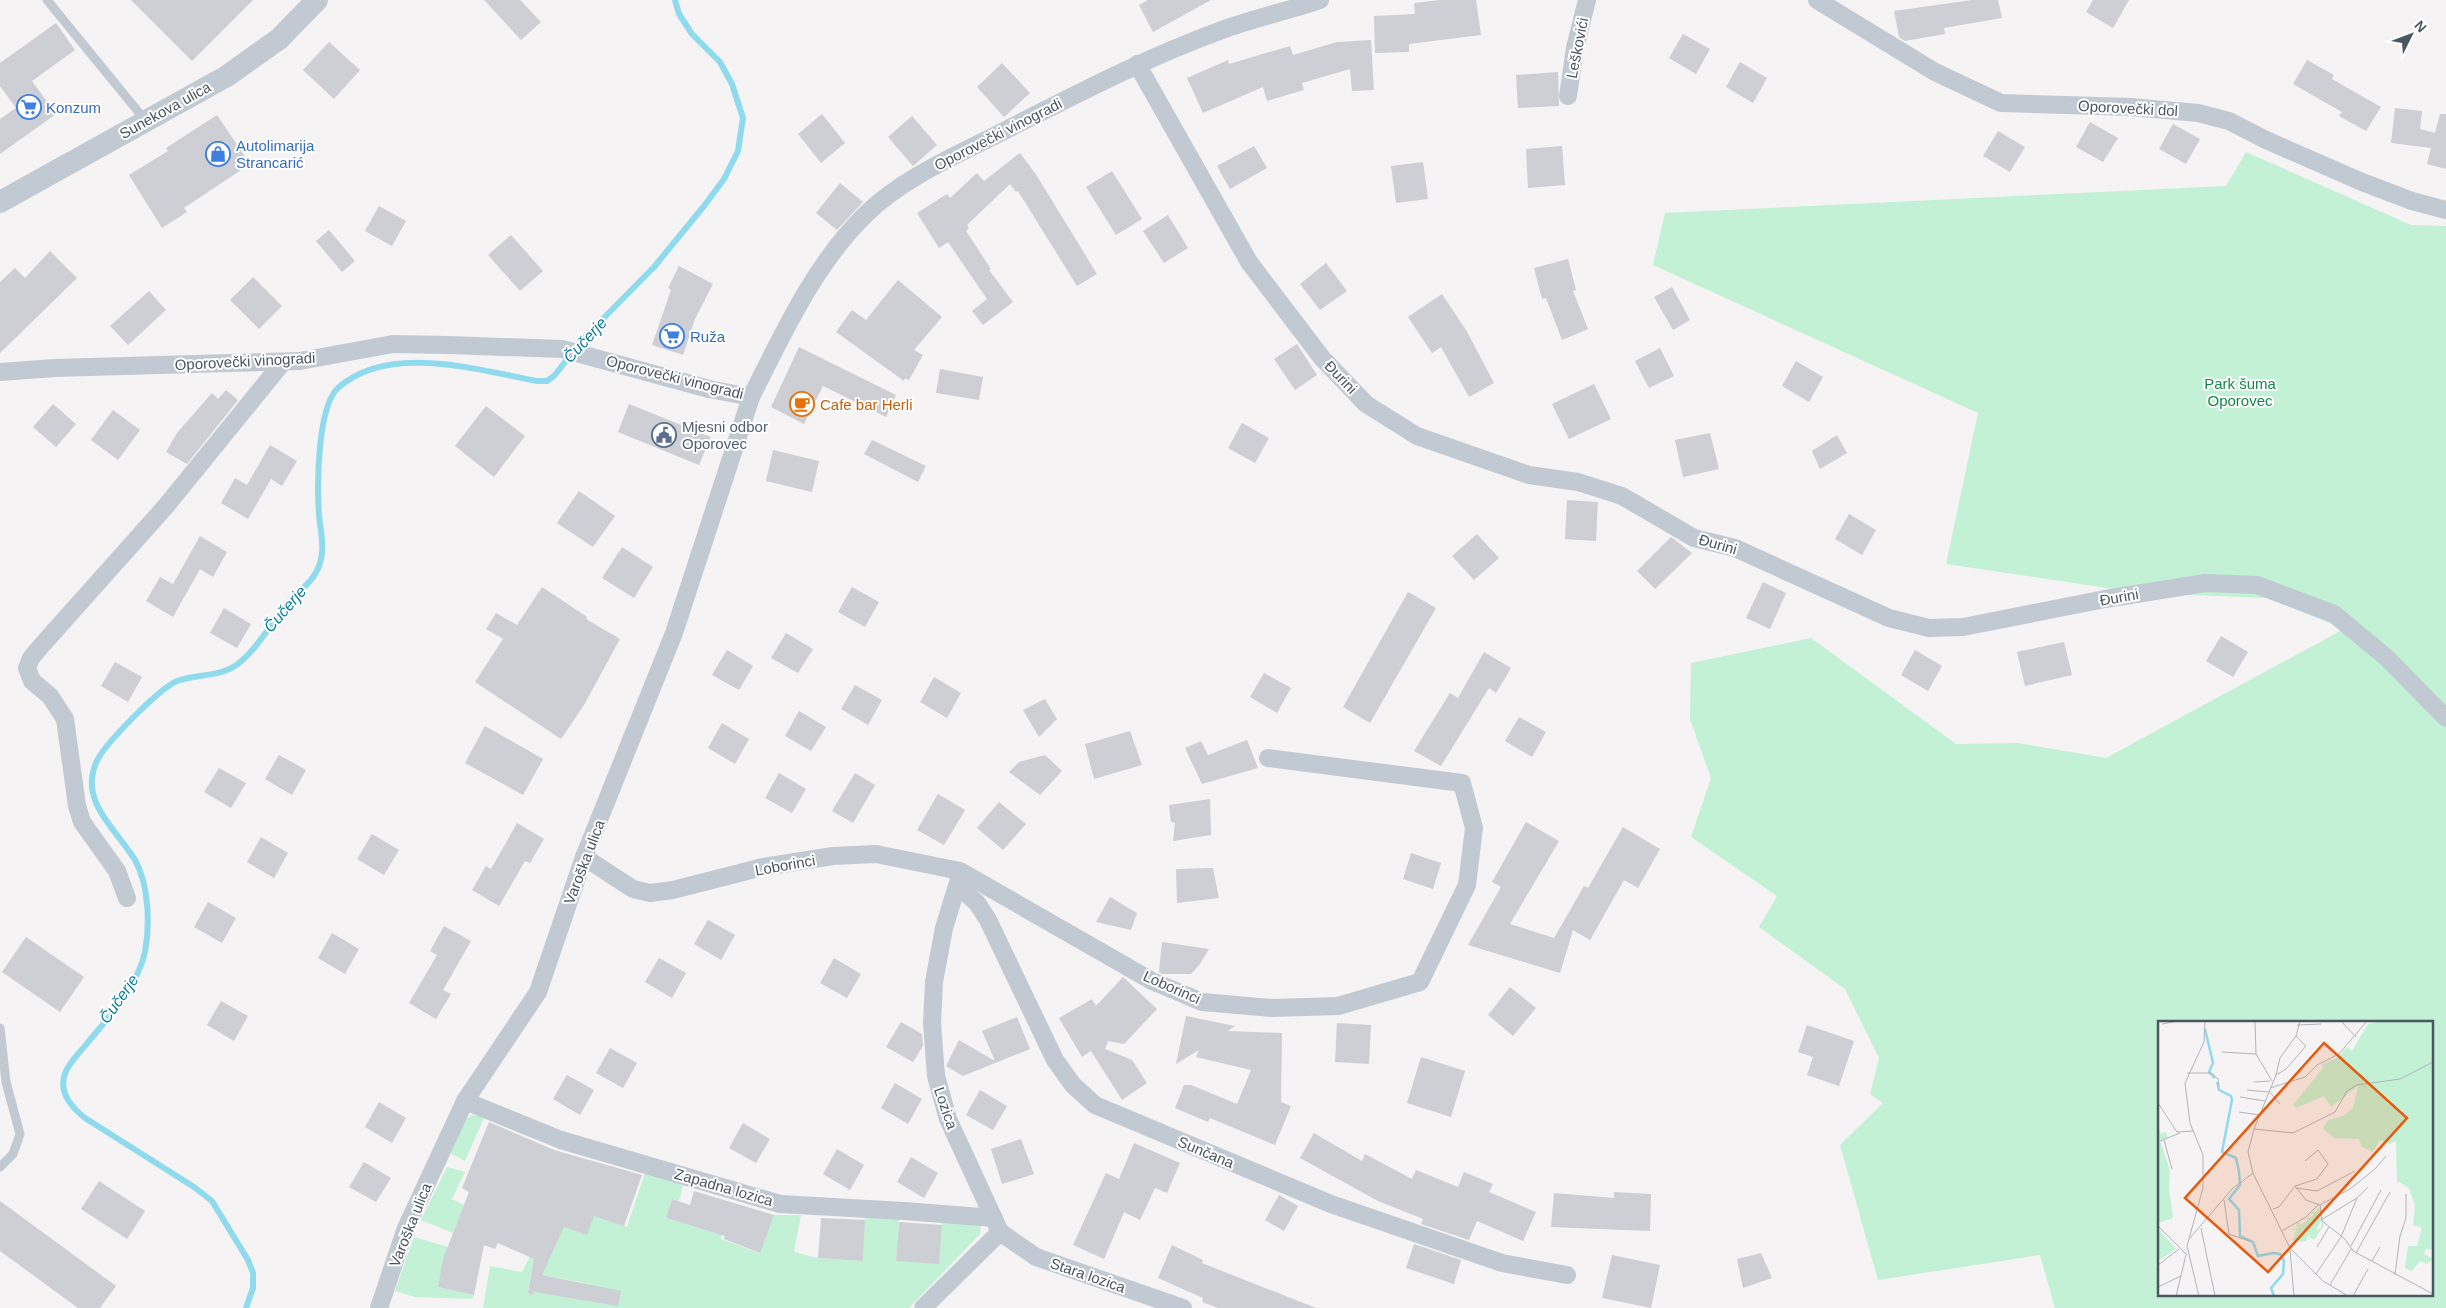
<svg xmlns="http://www.w3.org/2000/svg" width="2446" height="1308" font-family="Helvetica,sans-serif">
<style>
.green{fill:#c3f1d5;fill-rule:evenodd}
.lines{fill:none;stroke-linecap:round;stroke-linejoin:round}
.stream{stroke:#90daee;stroke-width:6}
.building{fill:#cdcfd5}
.service{stroke:#c1cad2;stroke-width:9}
.minor{stroke:#c1cad2;stroke-width:18}
.tertiary{stroke:#c1cad2;stroke-width:22}
.labels{text-anchor:middle;dominant-baseline:central;stroke-width:4;stroke-linejoin:round;paint-order:stroke}
.street-label{font-size:15px;fill:#4a5661;stroke:#fff}
.shop-label{font-size:15px;fill:#366cbe;stroke:#fff;text-anchor:start}
.park-label{font-size:15px;fill:#17864f;stroke:#fff}
.food-label{font-size:15px;fill:#c56008;stroke:#fff;text-anchor:start}
.service-label{font-size:15px;fill:#4e5e75;stroke:#fff;text-anchor:start}
.water-label{font-size:16px;font-style:italic;fill:#0c7c9b;stroke:#fff}
.inset-river{fill:none;stroke:#90daee;stroke-width:2.5}
.inset-road{fill:none;stroke:#b1b4b9;stroke-width:1}
.view{fill:#e8590c;fill-opacity:0.15;stroke:#e8590c;stroke-width:2.5}
.inset-edge{fill:none;stroke:#4a5661;stroke-width:2.5}
</style>
<rect width="100%" height="100%" fill="#f5f3f3"/>
<g class="green">
<path d="M2246 152 2411 225 2446 226V1308H2055L2040 1255 1878 1280 1840 1145 1883 1103 1870 1094 1879 1058 1845 989 1759 927 1777 896 1691 837 1711 778 1690 719 1691 663 1811 638 1956 744 2018 743 2106 758 2344 629 2268 598 2141 593 1946 564 1978 413 1653 265 1665 213 2226 186ZM2160 1022H2432V1294H2160Z"/>
<path d="M472 1115 488 1117 484 1118 465 1161 450 1153 466 1119Z"/>
<path d="M447 1167 465 1172 452 1199 464 1205 453 1233 421 1220Z"/>
<path d="M537 1172 614 1222 627 1227 645 1173 683 1185 679 1201 672 1199 666 1218 722 1235 721 1239 759 1253 774 1215H801L794 1252 818 1258 863 1261 865 1216 899 1218 896 1261 939 1263 942 1221 981 1225 980 1234 909 1308H483L490 1266 522 1272 532 1253 553 1251 557 1242 553 1240ZM531 1273 590 1284 587 1300 528 1291Z"/>
<path d="M414 1237 455 1249 444 1256 438 1287 474 1295 472 1299 415 1297 395 1291Z"/>
</g>
<g class="lines">
<path class="stream" d="M246 1308 253 1288V1273L248 1260 212 1201 194 1187 85 1118C71 1107 57 1091 66 1071 71 1060 82 1050 89 1041 110 1016 138 985 145 952 150 924 149 885 135 860 117 830 79 802 96 763 103 745 159 689 177 681 196 674 218 677 235 666 256 652 272 621 289 602 297 593 309 585 315 574 327 555 321 535 319 515 317 487 317 405 339 387 390 343 477 370 537 381H547L554 376 584 338 654 267 704 206 724 179 738 151 743 118 732 84 720 62 692 34 679 14 675 0"/>
</g>
<g class="building">
<path d="M131 0H253L192 61Z"/>
<path d="M484 0H520L541 22 521 40Z"/>
<path d="M1148 0H1211L1153 32 1139 5Z"/>
<path d="M1440 0H1476L1481 35 1409 44V52L1375 53 1374 16 1415 14 1414 3Z"/>
<path d="M1972 0H1998L2002 18 1944 28 1945 34 1905 41 1899 37 1894 11Z"/>
<path d="M2093 0H2129L2113 28 2086 12Z"/>
<path d="M56 23 75 50 32 81 56 114 0 154V119L16 108 0 86V63Z"/>
<path d="M1683 34 1710 49 1696 74 1669 58Z"/>
<path d="M1371 40 1374 90 1352 91 1350 69 1302 83 1304 90 1267 101 1263 87 1203 113 1187 78 1228 60 1229 64 1290 46 1293 55 1337 42Z"/>
<path d="M329 42 360 70 334 99 303 70Z"/>
<path d="M2307 60 2334 75 2332 79 2381 107 2366 131 2339 116 2342 112 2293 84Z"/>
<path d="M1740 62 1767 78 1753 103 1726 87Z"/>
<path d="M1002 63 1030 93 1004 117 977 87Z"/>
<path d="M1558 72 1559 106 1518 108 1516 75Z"/>
<path d="M2395 108 2422 111 2420 129 2435 133 2440 114H2446V169L2427 164 2431 148 2391 143Z"/>
<path d="M822 114 845 143 821 163 798 134Z"/>
<path d="M217 115 250 164 184 208 187 212 162 228 129 175 168 151 166 148Z"/>
<path d="M912 116 937 145 913 166 888 137Z"/>
<path d="M2090 122 2118 138 2103 162 2076 147Z"/>
<path d="M2173 124 2200 139 2186 164 2159 149Z"/>
<path d="M1998 131 2025 147 2010 172 1983 156Z"/>
<path d="M1254 146 1267 168 1230 189 1217 166Z"/>
<path d="M1562 146 1565 185 1528 188 1526 149Z"/>
<path d="M1020 153 1037 176 1097 274 1077 286 1018 191 1016 192 1010 184 967 225 969 228 966 231 991 269 989 270 1013 302 983 325 972 311 987 299 948 242 939 248 917 213 947 194 950 198 977 173 984 181Z"/>
<path d="M1423 162 1428 199 1396 203 1391 166Z"/>
<path d="M1112 171 1142 219 1116 235 1086 187Z"/>
<path d="M840 183 863 202 837 230 816 213Z"/>
<path d="M379 206 406 221 392 246 365 231Z"/>
<path d="M1168 215 1188 248 1164 263 1143 231Z"/>
<path d="M329 230 355 261 342 272 316 241Z"/>
<path d="M511 235 543 271 520 291 488 255Z"/>
<path d="M50 251 77 278 0 353V282L15 268 25 278Z"/>
<path d="M1568 259 1576 290 1573 291 1588 329 1562 340 1546 298 1542 299 1534 268Z"/>
<path d="M1326 263 1347 291 1320 310 1300 284Z"/>
<path d="M679 266 713 284 695 319 683 355 652 345 671 290 668 288Z"/>
<path d="M253 277 282 306 259 329 230 300Z"/>
<path d="M898 280 942 317 914 350 923 355 909 380 905 378 904 381 836 332 852 310 866 320Z"/>
<path d="M1672 287 1690 320 1673 330 1654 297Z"/>
<path d="M149 291 166 310 128 345 110 326Z"/>
<path d="M1442 294 1466 330 1494 383 1469 397 1441 347 1432 353 1408 317Z"/>
<path d="M1297 344 1317 375 1295 390 1274 359Z"/>
<path d="M799 347 896 395 886 417 823 386 804 424 771 407Z"/>
<path d="M1660 348 1674 376 1649 388 1635 361Z"/>
<path d="M1796 361 1823 377 1809 402 1782 386Z"/>
<path d="M940 369 983 377 979 400 936 393Z"/>
<path d="M1594 384 1611 419 1569 439 1552 404Z"/>
<path d="M226 390 238 400 187 464 166 452 177 433 212 393 218 399Z"/>
<path d="M53 404 76 424 56 447 33 427Z"/>
<path d="M629 404 711 437 699 465 618 432Z"/>
<path d="M486 406 525 436 494 477 455 446Z"/>
<path d="M113 410 140 430 118 460 91 440Z"/>
<path d="M1242 423 1269 438 1255 463 1228 448Z"/>
<path d="M1710 433 1719 469 1683 477 1675 440Z"/>
<path d="M1837 435 1847 453 1820 469 1812 451Z"/>
<path d="M872 440 926 466 918 482 864 454Z"/>
<path d="M270 445 297 461 282 486 271 479 248 519 221 503 235 478 247 485Z"/>
<path d="M773 450 819 461 812 492 766 481Z"/>
<path d="M579 491 615 516 593 547 557 523Z"/>
<path d="M1567 500 1598 502 1596 541 1565 539Z"/>
<path d="M1849 514 1876 530 1862 555 1835 539Z"/>
<path d="M1477 534 1499 558 1474 580 1452 556Z"/>
<path d="M200 536 227 552 213 577 200 569 173 617 146 601 160 577 173 584Z"/>
<path d="M1671 537 1692 553 1655 589 1637 571Z"/>
<path d="M622 547 653 567 634 598 602 578Z"/>
<path d="M1763 582 1786 593 1770 629 1746 618Z"/>
<path d="M542 587 587 617 586 619 620 639 584 705 561 739 475 682 503 639 486 629 496 613 517 625Z"/>
<path d="M852 587 879 602 865 627 838 612Z"/>
<path d="M1408 592 1436 608 1370 723 1343 707Z"/>
<path d="M224 608 251 624 237 648 210 633Z"/>
<path d="M786 633 813 649 798 673 771 658Z"/>
<path d="M2221 636 2248 652 2233 677 2206 661Z"/>
<path d="M2064 642 2072 675 2025 686 2017 652Z"/>
<path d="M727 650 753 666 739 690 712 675Z"/>
<path d="M1915 650 1942 666 1928 691 1901 675Z"/>
<path d="M1484 652 1511 668 1496 693 1489 688 1441 766 1414 751 1450 693 1458 698Z"/>
<path d="M115 662 142 677 128 702 101 686Z"/>
<path d="M1264 673 1291 688 1277 713 1250 697Z"/>
<path d="M934 677 961 693 947 718 920 702Z"/>
<path d="M855 685 882 700 868 725 841 709Z"/>
<path d="M1045 699 1057 719 1039 737 1023 710Z"/>
<path d="M799 711 826 727 811 751 785 736Z"/>
<path d="M1519 717 1546 732 1532 757 1505 741Z"/>
<path d="M722 723 749 739 735 764 708 748Z"/>
<path d="M485 726 543 759 523 795 465 763Z"/>
<path d="M1130 731 1142 765 1094 779 1085 744Z"/>
<path d="M1247 740 1258 768 1202 784 1185 748 1201 741 1208 755Z"/>
<path d="M279 755 306 770 292 795 265 779Z"/>
<path d="M1045 755 1062 771 1040 795 1009 772 1019 762Z"/>
<path d="M219 768 246 783 231 808 204 792Z"/>
<path d="M779 773 806 789 792 813 765 798Z"/>
<path d="M855 773 875 785 853 823 832 811Z"/>
<path d="M938 794 965 810 944 845 917 830Z"/>
<path d="M1210 799 1211 835 1173 841 1175 823 1171 822 1169 805Z"/>
<path d="M999 802 1026 824 1003 850 977 828Z"/>
<path d="M1526 822 1559 841 1510 924 1554 938 1584 886 1588 888 1623 827 1660 849 1638 888 1624 880 1590 940 1573 930 1560 973 1468 945 1501 887 1492 882Z"/>
<path d="M517 823 544 839 530 863 525 861 499 906 472 890 486 866 491 869Z"/>
<path d="M372 834 399 850 384 875 357 859Z"/>
<path d="M261 837 288 853 274 878 247 862Z"/>
<path d="M1411 853 1441 863 1433 889 1403 879Z"/>
<path d="M1213 868 1219 898 1177 903 1176 869Z"/>
<path d="M1110 897 1137 913 1131 930 1096 922Z"/>
<path d="M208 902 236 918 222 943 194 927Z"/>
<path d="M708 920 735 935 721 960 694 944Z"/>
<path d="M444 926 471 941 443 990 451 994 436 1019 409 1003 437 955 430 951Z"/>
<path d="M332 933 359 949 345 974 318 958Z"/>
<path d="M26 937 84 977 60 1012 2 972Z"/>
<path d="M1162 942 1209 949 1200 964 1191 974H1162L1159 972Z"/>
<path d="M659 958 686 973 672 998 645 982Z"/>
<path d="M834 958 861 974 847 998 820 983Z"/>
<path d="M1123 977 1157 1009 1124 1044 1108 1041 1105 1049 1132 1060 1147 1083 1122 1100 1091 1051 1082 1057 1059 1018 1092 999 1096 1006Z"/>
<path d="M1510 987 1536 1008 1513 1036 1488 1015Z"/>
<path d="M221 1001 248 1016 234 1041 207 1025Z"/>
<path d="M1186 1016 1235 1026 1228 1031 1282 1033 1281 1102 1291 1106 1275 1145 1210 1118 1208 1122 1175 1108 1184 1085H1191L1237 1104 1251 1070 1196 1057 1199 1050 1176 1064Z"/>
<path d="M1017 1017 1030 1049 963 1076 946 1066 959 1040 995 1061 982 1031Z"/>
<path d="M901 1022 922 1034 923 1046 913 1062 886 1047Z"/>
<path d="M1337 1023 1371 1025 1369 1064 1335 1062Z"/>
<path d="M1807 1025 1854 1041 1839 1086 1807 1075 1813 1057 1798 1052Z"/>
<path d="M610 1048 637 1063 623 1088 596 1073Z"/>
<path d="M1421 1057 1465 1071 1451 1117 1407 1103Z"/>
<path d="M567 1075 594 1090 580 1115 553 1099Z"/>
<path d="M895 1083 922 1099 908 1124 881 1108Z"/>
<path d="M980 1090 1007 1106 993 1130 966 1115Z"/>
<path d="M379 1102 406 1118 392 1143 365 1127Z"/>
<path d="M489 1122 554 1150 642 1175 624 1226 594 1216 587 1235 564 1227 542 1275 621 1291 618 1306 534 1292 533 1295 528 1293 534 1259 498 1243 495 1249 484 1245 474 1295 438 1287 443 1259 469 1192 462 1188Z"/>
<path d="M743 1123 770 1139 756 1163 729 1148Z"/>
<path d="M1314 1133 1362 1161 1365 1154 1412 1179 1416 1170 1458 1187 1464 1172 1493 1184 1489 1192 1536 1212 1523 1241 1477 1221 1469 1240 1421 1224 1423 1219 1378 1201 1300 1158Z"/>
<path d="M1021 1139 1034 1174 1002 1184 991 1149Z"/>
<path d="M1134 1143 1180 1163 1167 1193 1155 1188 1140 1220 1124 1212 1104 1259 1073 1245 1106 1173 1119 1179Z"/>
<path d="M837 1149 864 1165 850 1190 823 1174Z"/>
<path d="M911 1157 938 1173 924 1198 897 1182Z"/>
<path d="M364 1162 391 1178 376 1202 349 1187Z"/>
<path d="M99 1181 145 1211 127 1239 81 1209Z"/>
<path d="M694 1191 774 1215 760 1253 724 1239 725 1236 666 1218 672 1199 690 1205Z"/>
<path d="M1614 1192 1651 1194 1650 1231 1551 1227 1554 1193 1614 1198Z"/>
<path d="M1279 1195 1298 1206 1284 1231 1265 1220Z"/>
<path d="M0 1201 116 1286 100 1308H78L0 1251Z"/>
<path d="M821 1218 865 1220 863 1261 818 1258Z"/>
<path d="M899 1222 942 1225 939 1264 896 1261Z"/>
<path d="M1414 1244 1461 1260 1454 1284 1406 1268Z"/>
<path d="M1172 1245 1203 1260 1202 1263 1316 1308H1218L1202 1302 1203 1298 1158 1278Z"/>
<path d="M1761 1253 1772 1278 1743 1288 1737 1259Z"/>
<path d="M1612 1255 1660 1265 1651 1308 1602 1298Z"/>
</g>
<g class="lines">
<g class="service">
<path d="M47 0 145 120"/>
<path d="M0 1028 6 1082 20 1134 13 1154 0 1167"/>
</g>
<g class="minor">
<path d="M1817 0 1935 72 2001 103 2131 107 2198 113 2229 121 2266 140 2362 182 2412 201 2446 210"/>
<path d="M1137 64 1249 262 1322 358 1366 404 1417 436 1529 475 1578 482 1622 496 1694 538 1735 548 1889 618 1929 628 1963 627 2105 599 2205 583 2257 585 2334 614 2387 658 2446 718"/>
<path d="M1568 96 1575 48 1587 0"/>
<path d="M0 372 55 368 300 361 393 344 448 345 562 349 709 389 751 397C783 334 814 265 865 215 903 178 953 157 1000 133 1073 96 1145 58 1222 30 1254 18 1288 11 1320 0"/>
<path d="M584 857 633 889 650 893 673 890 763 867 833 856 876 854 960 871 1152 981 1202 1002 1272 1008 1338 1006 1420 982 1467 885 1474 828 1462 783 1268 758"/>
<path d="M958 886 977 903 988 920 1055 1060 1073 1085 1095 1105 1331 1204 1502 1263 1567 1275"/>
<path d="M127 898 117 871 82 822 77 806 65 719 50 696 32 681 27 668 31 658 42 645 166 506 283 362"/>
<path d="M465 1101 561 1140 780 1204 904 1211 994 1218"/>
<path d="M1000 1232 1036 1257 1183 1308"/>
<path d="M379 1308 406 1228 465 1101 538 992 584 857 674 633 751 397"/>
<path d="M923 1308 1000 1232 948 1119 936 1076 932 1023 934 982 944 928 960 876"/>
</g>
<path class="tertiary" d="M0 202 227 76 279 39 317 0"/>
</g>
<defs>
<symbol id="supermarket-ring" viewBox="-11 -11 22 22"><circle r="9.5" fill="#fff" stroke="#3f7fe0" stroke-width="1.5"/><path d="M-6-5.5h2.5l.6 2H6L4.5 2H-2.5L-4.4-4H-6ZM-1.5 3.2a1.3 1.3 0 1 0 .1 0ZM3 3.2a1.3 1.3 0 1 0 .1 0Z" fill="#3f7fe0"/></symbol>
<symbol id="shop-ring" viewBox="-11 -11 22 22"><circle r="9.5" fill="#fff" stroke="#3f7fe0" stroke-width="1.5"/><path d="M-5-2.5h2.3a2.7 3.5 0 0 1 5.4 0H5L5.5 6h-11ZM-1.5-2.5h3a1.5 2.3 0 0 0-3 0Z" fill="#3f7fe0"/></symbol>
<symbol id="cafe-ring" viewBox="-11 -11 22 22"><circle r="9.5" fill="#fff" stroke="#e8710a" stroke-width="1.5"/><path d="M-5.5-4.5H6V0H3Q3 3.5 0 3.5H-2.5Q-5.5 3.5-5.5 0ZM3-3.2v2h1.7v-2ZM-6 4.5H4V6H-6Z" fill="#e8710a"/></symbol>
<symbol id="civic-ring" viewBox="-11 -11 22 22"><circle r="9.5" fill="#fff" stroke="#5c6f8a" stroke-width="1.5"/><path d="M-.6-6.5H3V-4.5H.6V-3L4-1V1h2V6H-6V1h2V-1L-.6-3ZM-1.2 2.5V6h2.4V2.5Z" fill="#5c6f8a"/></symbol>
</defs>
<g fill-rule="evenodd">
<use href="#supermarket-ring" x="15" y="93" width="28" height="28"/>
<use href="#shop-ring" x="204" y="140" width="28" height="28"/>
<use href="#supermarket-ring" x="658" y="322" width="28" height="28"/>
<use href="#cafe-ring" x="788" y="390" width="28" height="28"/>
<use href="#civic-ring" x="650" y="421" width="28" height="28"/>
</g>
<g class="labels">
<g class="street-label">
<text transform="translate(1577 48) rotate(-79)">Leškovići</text>
<text transform="translate(2128 108) rotate(3)">Oporovečki dol</text>
<text transform="translate(165 110) rotate(-29)">Sunekova ulica</text>
<text transform="translate(998 134) rotate(-27)">Oporovečki vinogradi</text>
<text transform="translate(245 361) rotate(-3)">Oporovečki vinogradi</text>
<text transform="translate(675 377) rotate(14)">Oporovečki vinogradi</text>
<text transform="translate(1341 377) rotate(46)">Đurini</text>
<text transform="translate(1718 544) rotate(16)">Đurini</text>
<text transform="translate(2119 597) rotate(-10)">Đurini</text>
<text transform="translate(584 862) rotate(-69)">Varoška ulica</text>
<text transform="translate(785 865) rotate(-10)">Loborinci</text>
<text transform="translate(1172 987) rotate(24)">Loborinci</text>
<text transform="translate(946 1108) rotate(71)">Lozica</text>
<text transform="translate(1206 1152) rotate(23)">Sunčana</text>
<text transform="translate(724 1187) rotate(16)">Zapadna lozica</text>
<text transform="translate(410 1225) rotate(-68)">Varoška ulica</text>
<text transform="translate(1088 1275) rotate(19)">Stara lozica</text>
</g>
<g class="shop-label">
<text x="46" y="107">Konzum</text>
<text x="236" y="145">Autolimarija<tspan x="236" dy="17">Strancarić</tspan></text>
<text x="690" y="336">Ruža</text>
</g>
<g class="park-label">
<text x="2240" y="383">Park šuma<tspan x="2240" dy="17">Oporovec</tspan></text>
</g>
<g class="food-label">
<text x="820" y="404">Cafe bar Herli</text>
</g>
<g class="service-label">
<text x="682" y="426">Mjesni odbor<tspan x="682" dy="17">Oporovec</tspan></text>
</g>
<g class="water-label">
<text transform="translate(585 340) rotate(-47)">Čučerje</text>
<text transform="translate(285 609) rotate(-49)">Čučerje</text>
<text transform="translate(119 999) rotate(-55)">Čučerje</text>
</g>
</g>
<g transform="translate(2158 1021)">
<rect width="275" height="275" fill="#f5f3f3"/>
<path d="M221 0H275V229L268 228 266 233 275 238 269 243 262 240 254 250 247 247 250 225H259L264 207 255 204 257 184 251 167 239 160 238 120 231 123 222 119 215 131 204 126 201 118 176 117 165 108 170 99 185 95 195 87 200 65 173 86 166 75 138 87 135 84 165 47 164 43 179 37 189 26 194 30 210 3ZM0 105 3 113 8 111 10 117 2 119 12 150 11 168 15 197 0 202ZM161 185 163 200 158 209 163 207 164 201 166 204 156 219 151 216 152 210 148 220 138 221 135 218 138 209H132L140 207 138 203 141 201 142 204 149 200 148 197 153 196 156 194 153 191H158ZM0 208 18 228 0 240Z" fill="#c3f1d5"/>
<path class="inset-river" d="M47 8 55 42 51 51 57 57M59 61 61 69 73 75 74 79 64 131 78 137 81 151 82 164 71 178 81 189 82 215 95 221 100 235 115 232 122 233 126 240 125 253 113 267 116 275"/>
<path class="inset-road" d="M97 0 98 33 114 60M183 0 198 16M4 3 21 0M139 4 163 3M64 31 98 33M29 52H53L60 58 61 66M118 54 128 48 148 25 138 15M96 61 112 60M112 67 147 56 159 44 181 33 209 0M89 69 110 71M111 70 122 83M82 76 107 80M0 82 19 111 35 110M81 91 102 94M96 108 135 112 177 91 189 70 199 64 242 58 275 41M6 119 14 148M2 120 22 112M95 152 132 227 165 260 190 275M137 165 148 179 162 184 164 200 187 218 195 230 275 273M138 167 159 170 197 150M66 179 71 213 91 220M162 184 192 168 217 148 228 135M115 188 121 186 137 165 159 158 170 143 160 129 147 140M163 199 199 177 210 166M0 205 29 234M43 207 57 275M124 210 148 196 161 183M32 217 74 168 95 152 90 131 96 108 118 54 122 37 138 15 142 0M193 225 223 169M159 226 171 206M132 229 136 275M198 232 232 171M214 240 222 226M0 244 21 228M158 253 183 216 199 177M237 254 242 215 248 197V173M172 264 193 228M0 266 23 255M18 275 28 234M41 275 29 225 45 167V134L32 102 27 62 46 21 47 0M195 275 210 248"/>
<path class="view" d="M166 22 249 97 110 251 27 177Z"/>
<rect width="275" height="275" class="inset-edge"/>
</g>
<g transform="translate(2411 35) rotate(48)" stroke="#ffffff" stroke-width="4" paint-order="stroke">
<path d="M0-4L9 19L0 12L-9 19Z" fill="#4a5661"/>
<text y="-8" font-size="14" font-weight="bold" text-anchor="middle" fill="#4a5661">N</text>
</g>
</svg>
